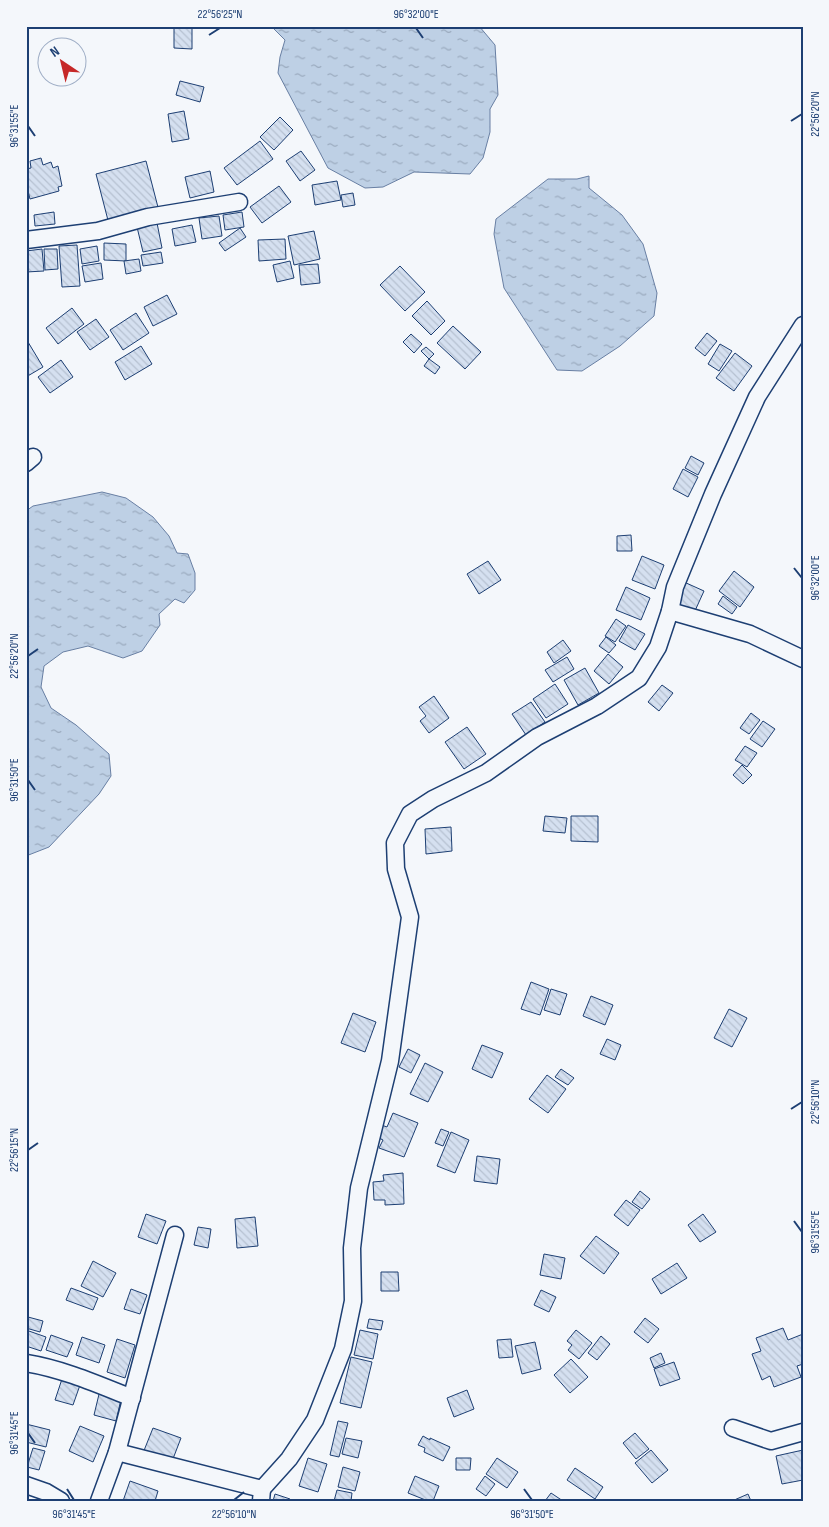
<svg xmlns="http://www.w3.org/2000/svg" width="829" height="1527" font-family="'Sofia Sans Condensed',sans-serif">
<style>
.water{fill:url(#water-ripples);stroke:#687fa3}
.building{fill:url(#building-back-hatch);stroke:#1d3f73}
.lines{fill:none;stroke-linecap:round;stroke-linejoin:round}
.minor-casing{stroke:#1d3f73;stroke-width:19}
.minor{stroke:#f4f7fb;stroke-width:16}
.ticks{fill:none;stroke:#1d3f73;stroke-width:2}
.neatline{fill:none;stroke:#1d3f73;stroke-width:2}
.ticks-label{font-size:12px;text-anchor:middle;fill:#1d3f73}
</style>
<defs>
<pattern id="water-ripples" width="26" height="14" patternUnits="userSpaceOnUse" patternTransform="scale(1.25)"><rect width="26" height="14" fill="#bed0e5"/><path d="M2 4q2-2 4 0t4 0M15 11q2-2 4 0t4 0" fill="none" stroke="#9aaabe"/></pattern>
<pattern id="building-back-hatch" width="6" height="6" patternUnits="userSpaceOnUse" patternTransform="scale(1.25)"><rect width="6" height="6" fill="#d5e0f0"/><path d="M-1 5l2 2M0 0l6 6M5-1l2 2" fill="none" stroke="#b6c1d1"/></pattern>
</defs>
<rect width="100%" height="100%" fill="#f4f7fb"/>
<g class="water">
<path d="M271 26H479L495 45 498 95 490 109V132L483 158 470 174 414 172 383 187 365 188 328 168 278 73 280 57 285 40Z"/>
<path d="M589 176V188L622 215 643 244 657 293 654 316 620 346 582 371 557 370 504 288 494 234 496 219 548 179H577Z"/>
<path d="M102 492 126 498 153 517 169 536 177 553 188 554 195 573V590L184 603 175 599 159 614 160 625 142 651 123 658 88 646 63 652 44 666 41 687 51 708 76 725 109 754 111 776 99 794 49 847 26 856V511L33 506Z"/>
</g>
<g class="building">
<path d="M174 26H192V49L174 48Z"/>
<path d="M180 81 204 87 200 102 176 95Z"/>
<path d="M184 111 189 139 172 142 168 114Z"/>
<path d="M280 117 293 130 274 150 260 137Z"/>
<path d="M260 141 273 159 237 185 224 168Z"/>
<path d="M301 151 315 170 300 181 286 161Z"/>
<path d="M41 158 43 165 51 162 53 168 58 166 62 186 58 187 59 191 30 199 28 191 26 192V169L31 168 30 161Z"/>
<path d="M146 161 160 215 110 228 96 174Z"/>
<path d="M210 171 214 192 190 198 185 177Z"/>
<path d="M337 181 341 200 315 205 312 185Z"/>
<path d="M279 186 291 202 262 223 250 207Z"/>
<path d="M353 193 355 205 343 207 341 195Z"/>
<path d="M54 212 55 224 35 226 34 215Z"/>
<path d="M242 212 244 227 225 230 223 215Z"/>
<path d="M219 216 222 236 202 239 199 218Z"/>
<path d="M157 223 162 248 143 252 137 227Z"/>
<path d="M192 225 196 242 175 246 172 229Z"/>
<path d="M240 228 246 237 225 251 219 243Z"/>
<path d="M314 231 320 259 294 265 288 236Z"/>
<path d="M285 239 286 259 259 261 258 240Z"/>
<path d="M104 243 126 244V261L104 260Z"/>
<path d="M77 245 80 286 62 287 59 246Z"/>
<path d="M97 246 99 261 82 264 80 249Z"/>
<path d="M42 249 44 271 26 272V251Z"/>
<path d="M44 249H57L58 269 45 270Z"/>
<path d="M161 252 163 263 143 266 141 255Z"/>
<path d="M139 259 141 271 126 274 124 261Z"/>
<path d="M290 261 294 278 277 282 273 265Z"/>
<path d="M101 263 103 279 85 282 82 266Z"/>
<path d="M318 264 320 283 301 285 299 265Z"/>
<path d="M400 266 425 292 405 311 380 285Z"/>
<path d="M167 295 177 314 153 326 144 307Z"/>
<path d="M427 301 445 321 431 335 412 316Z"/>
<path d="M72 308 84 324 58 344 46 328Z"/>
<path d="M136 313 149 333 123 350 110 330Z"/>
<path d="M96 319 109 337 90 350 77 332Z"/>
<path d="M453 326 481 352 465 369 437 343Z"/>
<path d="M707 333 717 341 705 356 695 348Z"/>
<path d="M411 334 422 344 414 353 403 342Z"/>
<path d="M28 342 43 367 26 377V343Z"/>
<path d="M720 344 732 351 719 371 708 364Z"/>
<path d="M141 346 152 364 125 380 115 362Z"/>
<path d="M426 347 434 354 429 359 421 351Z"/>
<path d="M735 353 752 366 734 391 716 378Z"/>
<path d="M429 359 440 367 435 374 424 366Z"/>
<path d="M61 360 73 377 50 393 38 377Z"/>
<path d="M691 456 704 463 698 475 685 468Z"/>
<path d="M683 469 698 477 688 497 673 489Z"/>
<path d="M631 535 632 551H617V536Z"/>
<path d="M642 556 664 565 655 589 632 580Z"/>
<path d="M488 561 501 580 479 594 467 574Z"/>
<path d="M734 571 754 587 740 607 719 591Z"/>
<path d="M684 582 704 591 694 613 674 604Z"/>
<path d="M626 587 650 598 641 620 616 610Z"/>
<path d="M723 596 737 607 732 614 718 604Z"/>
<path d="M616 619 626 626 615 642 605 636Z"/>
<path d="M628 625 645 634 635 650 619 641Z"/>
<path d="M606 637 616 645 609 653 599 646Z"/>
<path d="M563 640 571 651 554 663 547 652Z"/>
<path d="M608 654 623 667 609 684 594 671Z"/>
<path d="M567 657 574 669 553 682 545 670Z"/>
<path d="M585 668 599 693 578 705 564 680Z"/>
<path d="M555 684 568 704 546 718 533 699Z"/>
<path d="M662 685 673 693 659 711 648 702Z"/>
<path d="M434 696 449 718 429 733 420 721 426 716 419 707Z"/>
<path d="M531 702 545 722 526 735 512 714Z"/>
<path d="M751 713 760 720 749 734 740 728Z"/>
<path d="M763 721 775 729 762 747 750 739Z"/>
<path d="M467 727 486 754 464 769 445 742Z"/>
<path d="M745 746 757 753 747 767 735 760Z"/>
<path d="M742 765 752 775 743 784 733 775Z"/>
<path d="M545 816 567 818 565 833 543 831Z"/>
<path d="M571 816H598V842L571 841Z"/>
<path d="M451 827 452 851 426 854 425 829Z"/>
<path d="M531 982 549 989 540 1015 521 1009Z"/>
<path d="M551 989 567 994 560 1015 544 1010Z"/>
<path d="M591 996 613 1005 605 1025 583 1016Z"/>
<path d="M729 1009 747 1018 732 1047 714 1038Z"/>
<path d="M353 1013 376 1022 365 1052 341 1043Z"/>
<path d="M607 1039 621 1045 615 1060 600 1054Z"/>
<path d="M482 1045 503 1053 492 1078 472 1069Z"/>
<path d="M408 1049 420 1055 411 1073 399 1067Z"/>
<path d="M425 1063 443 1072 428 1102 410 1094Z"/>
<path d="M561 1069 574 1078 568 1085 555 1077Z"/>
<path d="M547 1075 566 1089 548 1113 529 1099Z"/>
<path d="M393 1113 418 1123 404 1157 379 1148 383 1140 375 1136 379 1124 387 1127Z"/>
<path d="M441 1129 449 1132 443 1146 435 1143Z"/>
<path d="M451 1132 469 1140 455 1173 437 1166Z"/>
<path d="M477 1156 500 1159 497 1184 474 1181Z"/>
<path d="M403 1173 404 1204 385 1205V1200H374L373 1182 384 1181 383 1175Z"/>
<path d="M640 1191 650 1199 642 1209 632 1202Z"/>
<path d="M626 1200 640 1210 628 1226 614 1215Z"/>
<path d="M146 1214 166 1221 157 1244 138 1237Z"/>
<path d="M703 1214 716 1232 700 1242 688 1225Z"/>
<path d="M255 1217 258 1246 237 1248 235 1219Z"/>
<path d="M198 1227 211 1229 208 1248 194 1245Z"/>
<path d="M596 1236 619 1253 604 1274 580 1256Z"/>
<path d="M544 1254 565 1258 561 1279 540 1275Z"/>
<path d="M93 1261 116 1273 103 1297 81 1286Z"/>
<path d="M677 1263 687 1278 661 1294 652 1279Z"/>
<path d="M381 1272H398L399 1291H381Z"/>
<path d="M71 1288 98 1298 93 1310 66 1300Z"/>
<path d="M131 1289 147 1295 140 1314 124 1309Z"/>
<path d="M541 1290 556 1297 549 1312 534 1305Z"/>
<path d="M28 1317 43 1321 40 1332 26 1328Z"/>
<path d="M645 1318 659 1329 648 1343 634 1332Z"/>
<path d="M369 1319 383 1321 381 1330 367 1328Z"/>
<path d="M783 1328 788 1340 803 1334V1364L797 1366 801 1377 774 1387 770 1376 762 1380 752 1354 761 1351 756 1338Z"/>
<path d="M26 1330 46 1337 41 1351 26 1346Z"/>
<path d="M360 1330 378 1334 373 1359 354 1355Z"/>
<path d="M576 1330 592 1343 579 1359 568 1350 572 1345 567 1341Z"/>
<path d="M51 1335 73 1343 67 1357 46 1350Z"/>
<path d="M601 1336 610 1344 597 1360 588 1353Z"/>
<path d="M82 1337 105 1345 99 1363 76 1355Z"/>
<path d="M117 1339 135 1345 125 1378 107 1372Z"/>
<path d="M511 1339 513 1357 499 1358 497 1340Z"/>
<path d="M535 1342 541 1369 522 1374 515 1346Z"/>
<path d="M661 1353 665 1363 654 1368 650 1358Z"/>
<path d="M351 1357 372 1362 361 1408 340 1403Z"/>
<path d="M571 1359 588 1377 570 1393 554 1375Z"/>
<path d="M674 1362 680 1379 660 1386 654 1369Z"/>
<path d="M62 1379 80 1385 73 1405 55 1400Z"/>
<path d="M100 1390 122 1395 116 1421 94 1415Z"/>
<path d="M467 1390 474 1409 454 1417 447 1398Z"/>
<path d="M338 1421 348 1423 339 1457 330 1455Z"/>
<path d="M26 1424 50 1430 46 1447 26 1442Z"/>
<path d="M80 1426 104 1436 93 1462 69 1451Z"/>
<path d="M153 1428 181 1438 171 1464 143 1453Z"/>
<path d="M635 1433 649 1449 636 1459 623 1443Z"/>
<path d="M423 1436 430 1440V1438L450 1447 443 1461 424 1452 425 1448 418 1445Z"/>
<path d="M346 1438 362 1441 358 1458 342 1454Z"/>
<path d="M33 1448 45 1451 39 1470 27 1467Z"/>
<path d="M651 1450 668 1470 652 1483 635 1463Z"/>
<path d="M803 1450V1480L782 1484 776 1456Z"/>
<path d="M308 1458 327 1464 318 1492 299 1486Z"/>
<path d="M456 1458H471L470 1470H456Z"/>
<path d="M497 1458 518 1472 507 1488 486 1474Z"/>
<path d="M343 1467 360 1472 355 1491 338 1487Z"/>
<path d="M575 1468 603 1487 595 1499 567 1480Z"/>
<path d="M415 1476 439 1486 433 1501H428L408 1493Z"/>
<path d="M485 1476 495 1484 486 1496 476 1489Z"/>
<path d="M130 1481 158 1491 155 1501H123Z"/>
<path d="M337 1490 352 1493 351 1501H334Z"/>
<path d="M551 1493 563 1501H545Z"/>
<path d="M275 1494 290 1499 289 1501H273Z"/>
<path d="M748 1494 751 1501H732Z"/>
</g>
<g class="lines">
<defs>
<g id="minor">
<path d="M26 240 98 231 148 217 239 202"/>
<path d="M26 463 33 457"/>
<path d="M670 611 750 634 803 659"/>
<path d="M26 1363C63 1369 97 1384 132 1398"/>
<path d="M733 1428 771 1441 803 1432"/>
<path d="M117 1452 262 1489 261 1501"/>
<path d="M26 1485 46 1492 61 1501"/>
<path d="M262 1489 289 1459 315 1420 343 1349 353 1301 352 1248 359 1188 390 1061 410 917 396 869 395 843 410 814 433 799 486 773 537 737 597 706 639 678 658 647 670 611 675 587 713 494 757 397 803 325"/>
<path d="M99 1501 117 1452 175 1235"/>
</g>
</defs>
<use href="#minor" class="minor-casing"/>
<use href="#minor" class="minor"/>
</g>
<path class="ticks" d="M416 28 423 38M209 35 220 28M791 121 802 114M28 126 35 136M794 568 802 578M28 656 38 649M28 780 35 790M791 1109 802 1102M28 1150 38 1143M794 1221 802 1232M28 1433 35 1443M67 1489 74 1500M524 1489 532 1500M234 1500 244 1492"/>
<rect width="829" height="1527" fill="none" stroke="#f4f7fb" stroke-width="55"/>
<g transform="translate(62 62) rotate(325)"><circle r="24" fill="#f4f7fb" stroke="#9eadc5"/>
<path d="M0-4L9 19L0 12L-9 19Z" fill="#c62828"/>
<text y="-8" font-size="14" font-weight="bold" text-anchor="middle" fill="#1d3f73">N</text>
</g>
<rect x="28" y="28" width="774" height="1472" class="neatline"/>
<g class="ticks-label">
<text x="220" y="18">22°56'25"N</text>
<text x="416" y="18">96°32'00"E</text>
<text transform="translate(815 114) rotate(-90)" y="4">22°56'20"N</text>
<text transform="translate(14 126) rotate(-90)" y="4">96°31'55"E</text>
<text transform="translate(815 578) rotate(-90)" y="4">96°32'00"E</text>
<text transform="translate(14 656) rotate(-90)" y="4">22°56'20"N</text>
<text transform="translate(14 780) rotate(-90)" y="4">96°31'50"E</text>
<text transform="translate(815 1102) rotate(-90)" y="4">22°56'10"N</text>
<text transform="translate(14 1150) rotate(-90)" y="4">22°56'15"N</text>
<text transform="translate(815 1232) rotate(-90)" y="4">96°31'55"E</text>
<text transform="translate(14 1433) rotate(-90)" y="4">96°31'45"E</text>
<text x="74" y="1518">96°31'45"E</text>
<text x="234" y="1518">22°56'10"N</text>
<text x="532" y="1518">96°31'50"E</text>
</g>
</svg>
